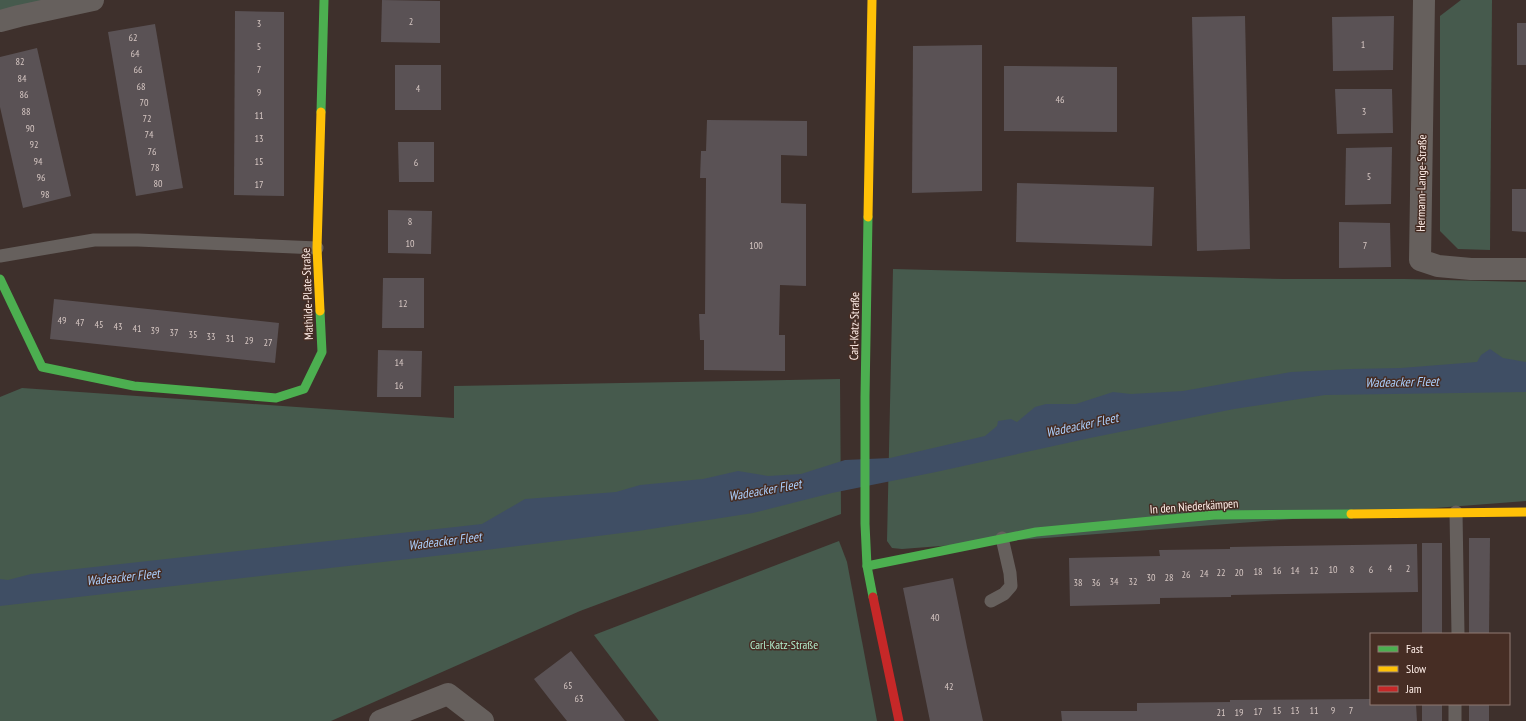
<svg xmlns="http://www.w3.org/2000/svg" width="1526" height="721" font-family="'PT Sans Narrow',sans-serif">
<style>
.green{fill:#465a4d}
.water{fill:#3f4e64}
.building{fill:#5a5255}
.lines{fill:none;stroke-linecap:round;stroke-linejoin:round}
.lane{stroke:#66605d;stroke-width:13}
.street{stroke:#66605d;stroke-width:22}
.fast{stroke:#4caf50;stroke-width:9}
.slow{stroke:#ffc107;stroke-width:9}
.jam{stroke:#c62828;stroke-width:9}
.labels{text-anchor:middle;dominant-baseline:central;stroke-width:3;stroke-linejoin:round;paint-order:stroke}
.number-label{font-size:10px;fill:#d6c7c3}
.street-label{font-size:12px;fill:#ffeee8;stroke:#462d24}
.park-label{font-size:12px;fill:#b0ebca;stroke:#462d24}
.water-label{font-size:13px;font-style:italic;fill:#acd0fe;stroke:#462d24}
</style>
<rect width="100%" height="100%" fill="#3e302c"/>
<g class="green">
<path d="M0 0H58L0 14Z"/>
<path d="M1461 0H1492L1490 250 1458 249 1440 231V16Z"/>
<path d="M893 269 1284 279H1405L1526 282V501L902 549 892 548 887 541Z"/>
<path d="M840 379 841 514 580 611 331 721H0V397L22 388 454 418V386Z"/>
<path d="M839 541 847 562 877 721H659L594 635Z"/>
</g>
<path class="water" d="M1490 349 1503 358 1526 362V392L1325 395 1234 409 1090 438 936 472 832 493 753 513 638 531 461 553 0 606V579L8 580 31 574 482 524 525 499 616 492 640 485 703 479 738 471 768 476 801 474 845 460 890 458 985 436 997 426 998 421 1011 419 1017 422 1035 407 1046 404H1076L1113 392 1131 394 1183 391 1291 372 1351 369 1401 368 1477 362 1481 355Z"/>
<g class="building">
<path d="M382 0 440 1V43L381 42Z"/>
<path d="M235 11 284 12V196L234 195Z"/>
<path d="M1245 16 1250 249 1197 251 1192 17Z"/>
<path d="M1394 16 1393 70 1333 71 1332 17Z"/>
<rect x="1517" y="23" width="9" height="42"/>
<path d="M155 24 183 188 136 196 108 32Z"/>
<path d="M982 45V191L912 193 913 46Z"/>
<path d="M37 48 71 196 23 208 0 107V57Z"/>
<rect x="395" y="65" width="46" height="45"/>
<path d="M1004 66 1117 67V132L1004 131Z"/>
<path d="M1335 89H1392L1393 133 1337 134Z"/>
<path d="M707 120 807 121V156L781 155V203L806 204V286L780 285 779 335H785V371L704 370V340H700L699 314H705L706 178H700L701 151H706Z"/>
<path d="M398 142H434V182H399Z"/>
<path d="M1392 147 1391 204 1345 205 1346 148Z"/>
<path d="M1017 183 1154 187 1152 246 1016 242Z"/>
<path d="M1512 189H1526V232L1512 231Z"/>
<path d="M388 210 432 211 431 254 388 253Z"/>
<path d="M1339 222 1390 223 1391 267 1339 268Z"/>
<path d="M383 278H424V328H382Z"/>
<path d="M54 299 279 323 275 363 50 339Z"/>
<path d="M378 350 422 351 421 397H377Z"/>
<path d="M1469 538H1490L1489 634H1469Z"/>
<rect x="1422" y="543" width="20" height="91"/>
<path d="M1417 544 1418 592 1231 595V597L1160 598V604L1070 606 1069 558 1160 556 1159 550 1230 549V547Z"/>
<path d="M953 578 967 647 983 721H930L903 588Z"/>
<path d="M571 651 581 664 625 721H567L555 706 534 679Z"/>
<path d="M1371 699V704H1416L1417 721H1062L1061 711H1137V703L1230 702V700Z"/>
<rect x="1422" y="704" width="20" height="17"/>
<rect x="1469" y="704" width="20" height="17"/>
</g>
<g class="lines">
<g class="lane">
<path d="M0 256 94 240H138L317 248"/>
<path d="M1456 512 1458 634"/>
<path d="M991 601 1004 594 1011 586 1010 573 1002 538"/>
<path d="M1455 721V704"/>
</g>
<g class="street">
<path d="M1424 0 1420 260 1438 266 1471 269H1526"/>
<path d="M0 21 19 16 93 0"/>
<path d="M380 721 448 694 483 721"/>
</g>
<g class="fast">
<path d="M321 112 324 0"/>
<path d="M868 217 865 397V524L867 566 873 597"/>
<path d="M0 279 42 367 134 386 276 398 304 389 322 352 320 311"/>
<path d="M867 566 1036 532 1214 515 1351 514"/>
</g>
<g class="slow">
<path d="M868 217 872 0"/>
<path d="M320 311 317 248 321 112"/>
<path d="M1351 514 1526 512"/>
</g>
<path class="jam" d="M873 597 899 721"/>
</g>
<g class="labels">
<g class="number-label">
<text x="411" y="21">2</text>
<text x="259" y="23">3</text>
<text x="133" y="37">62</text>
<text x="1363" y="44">1</text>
<text x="259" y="46">5</text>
<text x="135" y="53">64</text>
<text x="20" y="61">82</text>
<text x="138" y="69">66</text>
<text x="259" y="69">7</text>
<text x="22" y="78">84</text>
<text x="141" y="86">68</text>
<text x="418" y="88">4</text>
<text x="259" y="92">9</text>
<text x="24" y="94">86</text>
<text x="1060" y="99">46</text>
<text x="144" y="102">70</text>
<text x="26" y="111">88</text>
<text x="1364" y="111">3</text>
<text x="259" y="115">11</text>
<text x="147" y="118">72</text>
<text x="30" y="128">90</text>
<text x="149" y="134">74</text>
<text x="259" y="138">13</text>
<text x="34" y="144">92</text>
<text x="152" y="151">76</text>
<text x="38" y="161">94</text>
<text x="259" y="161">15</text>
<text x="416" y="162">6</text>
<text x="155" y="167">78</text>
<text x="1369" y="176">5</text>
<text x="41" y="177">96</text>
<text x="158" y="183">80</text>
<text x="259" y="184">17</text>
<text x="45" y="194">98</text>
<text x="410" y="221">8</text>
<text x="410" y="243">10</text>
<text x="756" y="245">100</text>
<text x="1365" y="245">7</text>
<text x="403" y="303">12</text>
<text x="62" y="320">49</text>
<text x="80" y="322">47</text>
<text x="99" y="324">45</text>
<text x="118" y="326">43</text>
<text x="137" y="328">41</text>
<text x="155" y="330">39</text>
<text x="174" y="332">37</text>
<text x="193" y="334">35</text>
<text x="211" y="336">33</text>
<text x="230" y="338">31</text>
<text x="249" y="340">29</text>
<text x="268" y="342">27</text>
<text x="399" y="362">14</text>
<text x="399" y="385">16</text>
<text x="1390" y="568">4</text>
<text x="1408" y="568">2</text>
<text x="1333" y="569">10</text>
<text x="1352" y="569">8</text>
<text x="1371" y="569">6</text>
<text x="1277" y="570">16</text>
<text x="1295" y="570">14</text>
<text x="1314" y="570">12</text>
<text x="1258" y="571">18</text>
<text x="1221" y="572">22</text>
<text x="1239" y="572">20</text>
<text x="1204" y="573">24</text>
<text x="1186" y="574">26</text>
<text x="1151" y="577">30</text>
<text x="1169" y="577">28</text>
<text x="1114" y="581">34</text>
<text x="1133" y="581">32</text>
<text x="1078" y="582">38</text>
<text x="1096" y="582">36</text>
<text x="935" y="617">40</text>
<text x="568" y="685">65</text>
<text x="949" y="686">42</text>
<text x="579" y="698">63</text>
<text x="1277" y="710">15</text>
<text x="1295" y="710">13</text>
<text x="1314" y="710">11</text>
<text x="1333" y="710">9</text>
<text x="1351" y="710">7</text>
<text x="1258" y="711">17</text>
<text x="1221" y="712">21</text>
<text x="1239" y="712">19</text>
</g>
<g class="street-label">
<text transform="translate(1421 183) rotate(-89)">Hermann-Lange-Straße</text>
<text transform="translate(307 294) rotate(-92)">Mathilde-Plate-Straße</text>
<text transform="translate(854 326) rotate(-89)">Carl-Katz-Straße</text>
<text transform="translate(1194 506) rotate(-4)">In den Niederkämpen</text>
</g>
<g class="park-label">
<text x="784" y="644">Carl-Katz-Straße</text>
</g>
<g class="water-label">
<text transform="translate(1402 382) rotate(-1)">Wadeacker Fleet</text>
<text transform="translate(1082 425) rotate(-12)">Wadeacker Fleet</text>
<text transform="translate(765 490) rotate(-10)">Wadeacker Fleet</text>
<text transform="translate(445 541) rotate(-7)">Wadeacker Fleet</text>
<text transform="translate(123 577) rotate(-6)">Wadeacker Fleet</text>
</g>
</g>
<rect x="1370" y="633" width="140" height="72" fill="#462d24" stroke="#907a72"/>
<rect x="1378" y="646" width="20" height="6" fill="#4caf50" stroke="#907a72"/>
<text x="1406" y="653" font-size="12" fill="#ffeee8">Fast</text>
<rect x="1378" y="666" width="20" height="6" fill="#ffc107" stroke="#907a72"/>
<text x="1406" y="673" font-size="12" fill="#ffeee8">Slow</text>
<rect x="1378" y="686" width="20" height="6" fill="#c62828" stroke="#907a72"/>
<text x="1406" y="693" font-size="12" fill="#ffeee8">Jam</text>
</svg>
